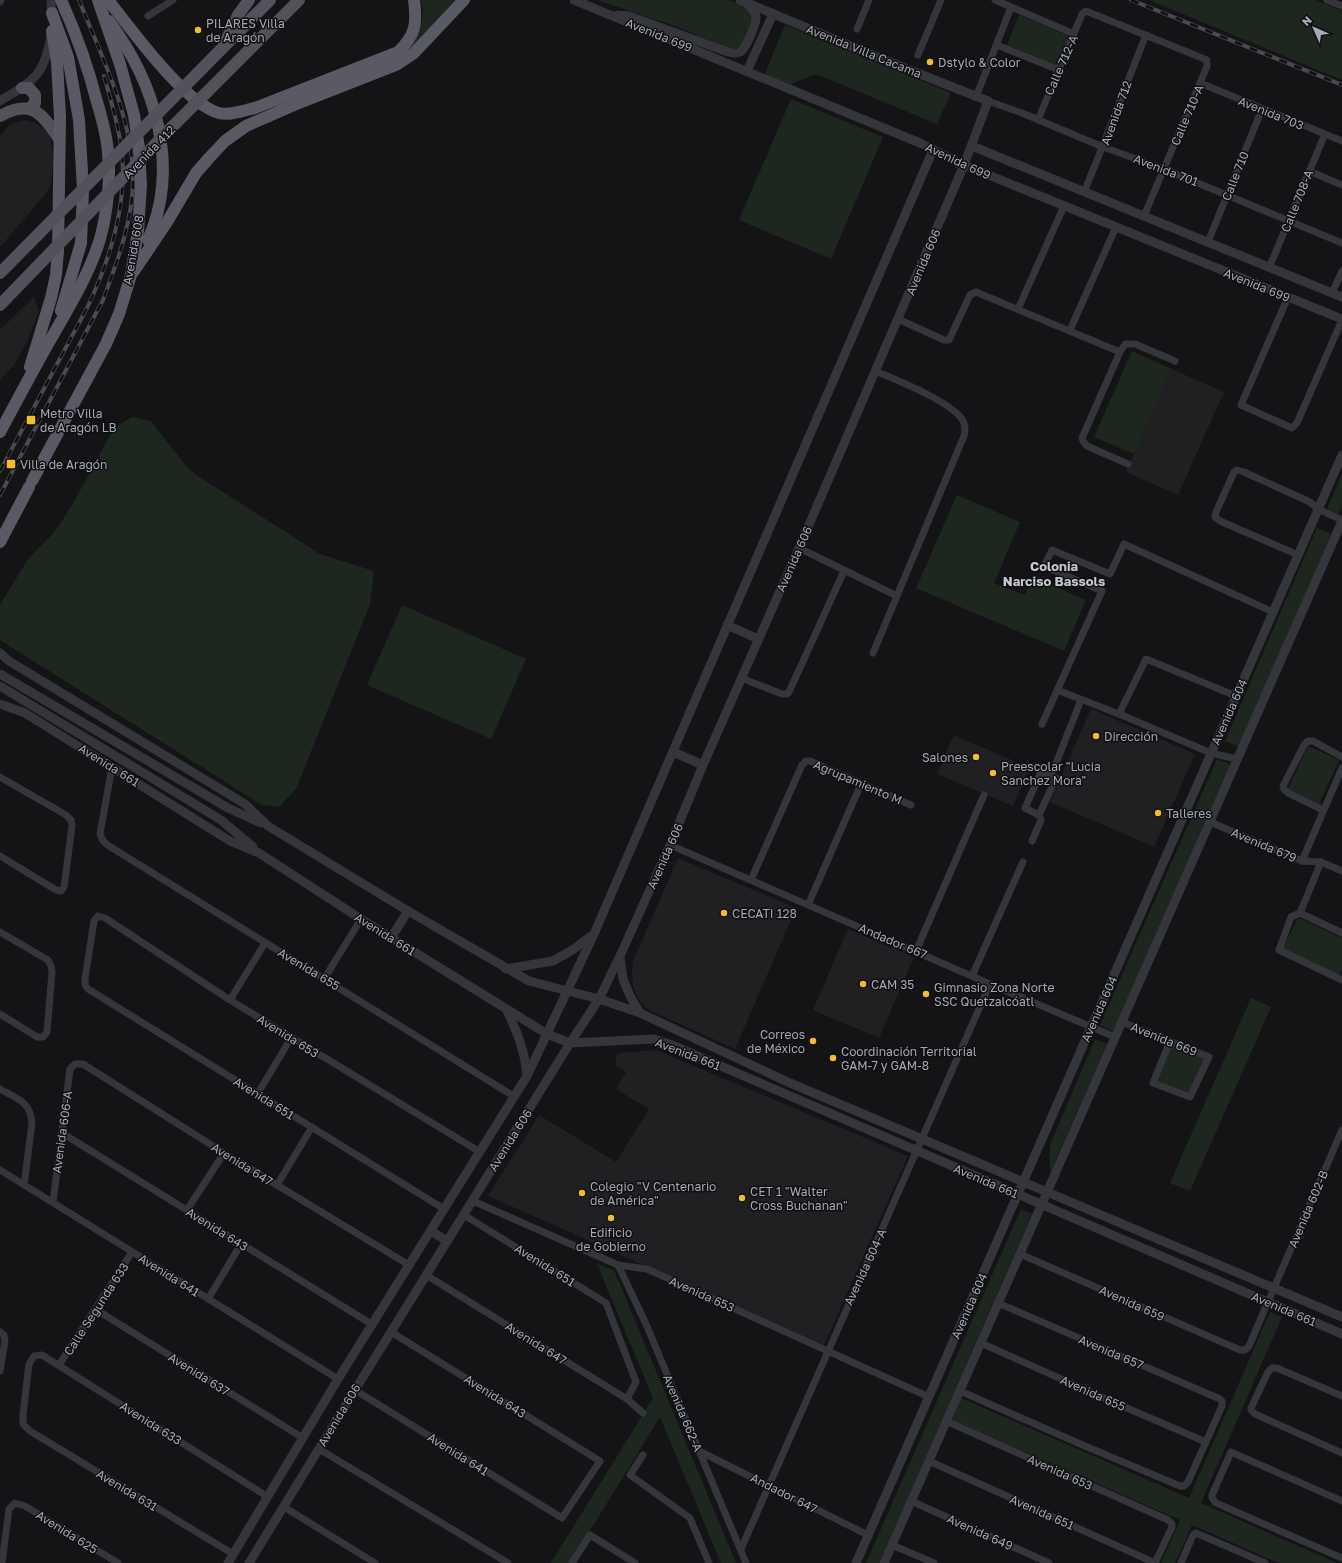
<svg xmlns="http://www.w3.org/2000/svg" width="1342" height="1563" font-family="'Golos Text',sans-serif">
<style>
.built{fill:#202023}
.green{fill:#1e2620}
.lines{fill:none;stroke-linecap:round;stroke-linejoin:round}
.minor{stroke:#35363b;stroke-width:7}
.tertiary{stroke:#35363b;stroke-width:9}
.primary{stroke:#51525a;stroke-width:12}
.trunk{stroke:#595a63;stroke-width:12}
.rail-casing{stroke:#4a4b52;stroke-width:4}
.rail{stroke:#0f0f11;stroke-width:2.5;stroke-dasharray:8;stroke-linecap:butt}
.primary-bridge{stroke:#51525a;stroke-width:12}
.poi-dot{fill:#f2bd30;stroke:#0f0f11;stroke-width:1.5}
.labels{text-anchor:middle;dominant-baseline:central;stroke-width:3;stroke-linejoin:round;paint-order:stroke}
.poi-label{font-size:12px;fill:#a6aab6;stroke:#0f0f11;text-anchor:start}
.street-label{font-size:12px;fill:#a6aab6;stroke:#0f0f11}
.neighbourhood-label{font-size:13px;font-weight:bold;fill:#c7c9d2;stroke:#0f0f11}
</style>
<rect width="100%" height="100%" fill="#141416"/>
<g class="built">
<path d="M24 120 33 122 44 129 50 137 54 162 50 186 46 193 0 247V136L10 124Z"/>
<path d="M34 297 39 311 27 342 14 365 0 380V330Z"/>
<path d="M1172 369 1224 392 1178 495 1126 472Z"/>
<path d="M1091 709 1195 754 1154 847 1050 802Z"/>
<path d="M954 735 1030 768 1013 806 937 774Z"/>
<path d="M678 858 796 908 735 1049 649 1010 642 1004 636 994 633 984 632 975 633 961Z"/>
<path d="M848 929 914 957 879 1038 813 1010Z"/>
<path d="M656 1050 908 1156 824 1345 488 1196 539 1115 616 1162 649 1109 616 1089 626 1072 616 1066V1056L618 1053Z"/>
</g>
<g class="green">
<path d="M421 0H457L420 41 402 55C415 38 428 22 421 0Z"/>
<path d="M597 0H728L750 8 754 14 749 33 739 48 730 49 678 27Z"/>
<path d="M1149 0H1316L1342 11V80Z"/>
<path d="M1019 15 1071 37 1059 67 1007 45Z"/>
<path d="M785 25 951 93 937 124 816 74 788 85 764 76Z"/>
<path d="M791 99 883 137 831 259 739 220Z"/>
<path d="M1132 351 1172 369 1134 454 1094 437Z"/>
<path d="M132 417 151 421 186 466 198 476 320 554 374 571 370 604 296 789 279 807 262 805 3 642 0 639V605L3 600 28 559 56 530 71 507 113 430 122 423Z"/>
<path d="M1342 474V506L1338 514 1327 509Z"/>
<path d="M957 495 1020 522 994 583 1025 595 1033 577 1086 600 1064 651 916 588Z"/>
<path d="M1317 528 1331 534 1239 747 1225 741Z"/>
<path d="M402 605 526 659 491 739 367 685Z"/>
<path d="M1308 746 1339 760 1319 804 1288 789Z"/>
<path d="M1217 759 1230 764 1113 1031 1100 1025Z"/>
<path d="M1298 918 1342 938V970L1339 976 1282 950Z"/>
<path d="M1251 998 1271 1007 1190 1191 1170 1183Z"/>
<path d="M1095 1039 1107 1044 1050 1173V1145Z"/>
<path d="M1172 1044 1206 1059 1189 1095 1156 1080Z"/>
<path d="M1021 1209 1032 1214 879 1563H866Z"/>
<path d="M597 1264 614 1270 736 1563H721L660 1417 570 1563H551L653 1398Z"/>
<path d="M1270 1312 1282 1317 1201 1503 1337 1563H1278L1192 1525 1175 1563H1161L1180 1520 952 1420 961 1398 1189 1498Z"/>
</g>
<g class="lines">
<g class="minor">
<path d="M995 0 1074 34"/>
<path d="M1327 0 1342 6"/>
<path d="M0 2 1 0"/>
<path d="M148 16 173 0"/>
<path d="M857 29 869 0"/>
<path d="M997 45 1059 70"/>
<path d="M918 55 941 0"/>
<path d="M1200 83 1342 141"/>
<path d="M976 97 1011 7"/>
<path d="M988 101 1022 113 1103 147 1164 169 1342 243"/>
<path d="M1038 120 1082 14 1086 11 1207 60V66L1200 83 1144 216"/>
<path d="M1309 171 1342 185"/>
<path d="M1084 192C1106 140 1125 87 1146 35"/>
<path d="M1208 242 1262 109"/>
<path d="M1269 268 1325 134"/>
<path d="M1332 293 1342 271"/>
<path d="M1288 297 1241 405 1292 428 1297 423 1342 320"/>
<path d="M1018 309 1064 206"/>
<path d="M898 319 944 340H949L970 295 976 292 1120 352"/>
<path d="M1070 330 1116 227"/>
<path d="M1128 464 1087 446 1083 441 1082 438 1120 352 1125 344H1135L1175 361"/>
<path d="M799 548 897 596"/>
<path d="M1298 555 1220 521 1215 517 1216 512 1234 472 1237 470 1244 472 1310 502 1318 509 1342 520"/>
<path d="M873 653 964 436C965 430 966 426 963 421 954 403 895 379 875 371"/>
<path d="M741 678 782 694H787L789 692 844 571"/>
<path d="M1057 690 1119 714 1211 753 1237 759"/>
<path d="M1119 714 1146 659 1236 696"/>
<path d="M1042 724 1102 591 1046 567 1045 564 1052 550 1110 574 1124 544 1273 612"/>
<path d="M112 767 100 834 103 841 109 846 515 1097"/>
<path d="M1041 772 1056 778 1039 815 1025 808Z"/>
<path d="M1051 776 1081 700"/>
<path d="M0 777 66 815 71 820 72 826 64 887 61 891 56 890 0 856"/>
<path d="M1323 810 1288 793 1284 789 1283 786 1304 745 1308 741H1313L1342 757"/>
<path d="M1210 822 1302 861 1321 862 1342 871"/>
<path d="M1032 841 1041 820 1039 815"/>
<path d="M670 845 990 984 1115 1037"/>
<path d="M1302 861 1342 768"/>
<path d="M751 880 802 765 806 761H810L911 805"/>
<path d="M808 905 861 784"/>
<path d="M1300 913 1291 917 1279 950 1342 980"/>
<path d="M1300 913 1321 862"/>
<path d="M1300 913 1342 933"/>
<path d="M0 932 48 960 51 966 52 972 47 1032 43 1037H37L0 1014"/>
<path d="M916 951 984 795"/>
<path d="M972 976 1023 862"/>
<path d="M324 979 361 919"/>
<path d="M230 1000 265 943"/>
<path d="M1122 1022 1209 1057 1190 1097 1153 1083 1170 1041"/>
<path d="M0 1089C17 1099 30 1101 32 1123L24 1185"/>
<path d="M258 1093 291 1038"/>
<path d="M62 1133 373 1325"/>
<path d="M0 1170 338 1379"/>
<path d="M277 1185 312 1127"/>
<path d="M473 1201 618 1265 647 1269 929 1397"/>
<path d="M53 1202 70 1069 75 1064H83L224 1153 409 1265"/>
<path d="M444 1209 88 989 85 985V979L94 921 98 916 105 918 230 1000 480 1152"/>
<path d="M187 1210 224 1153"/>
<path d="M464 1215 606 1303 636 1382 627 1399"/>
<path d="M1020 1254 1240 1350H1245L1249 1346 1342 1130"/>
<path d="M618 1265 646 1324 746 1563"/>
<path d="M426 1275 627 1399 643 1413"/>
<path d="M208 1299 241 1244"/>
<path d="M95 1309 303 1438"/>
<path d="M0 1332 4 1335 5 1341 0 1371"/>
<path d="M981 1343 1099 1396 1206 1442"/>
<path d="M59 1365 132 1252"/>
<path d="M355 1390 562 1518 600 1461 391 1332"/>
<path d="M960 1391 1078 1443 1180 1486H1184L1188 1482 1222 1406V1401L1220 1399 998 1303"/>
<path d="M1342 1396 1277 1368H1272L1268 1372 1251 1408V1410L1255 1414 1342 1453"/>
<path d="M946 1421 1168 1520 1172 1524V1527L1155 1563"/>
<path d="M319 1449 508 1563"/>
<path d="M699 1451 868 1535"/>
<path d="M643 1455 630 1475 690 1518 709 1563"/>
<path d="M929 1461 1155 1563"/>
<path d="M911 1501 1049 1563"/>
<path d="M1342 1501 1231 1452 1212 1495V1498L1216 1503 1342 1558"/>
<path d="M284 1507 375 1563"/>
<path d="M892 1545 934 1563"/>
<path d="M741 1549 990 984"/>
<path d="M233 1554 30 1431 23 1424V1415L29 1364 34 1356 42 1355 268 1497"/>
<path d="M2 1563 9 1509 15 1503 25 1506 118 1563"/>
<path d="M572 1563 590 1535 635 1563"/>
<path d="M1181 1563 1193 1535 1196 1533 1265 1563"/>
</g>
<g class="tertiary">
<path d="M51 0 52 18"/>
<path d="M574 0 920 143 964 165 1342 319"/>
<path d="M618 15 629 16 728 52C732 53 736 54 740 52 746 49 756 24 756 18 756 12 751 8 748 4"/>
<path d="M747 71 773 14"/>
<path d="M0 101C34 80 43 77 51 37"/>
<path d="M972 146 1342 297"/>
<path d="M727 625 758 639"/>
<path d="M0 653 9 661 245 804 268 826 408 911 529 981 599 999 640 1013 790 1083 1342 1317"/>
<path d="M0 674 228 808 261 823"/>
<path d="M0 686 221 820 253 847"/>
<path d="M0 704 25 713 230 841 259 853 361 919 547 1034 570 1043 654 1039 672 1045 1342 1334"/>
<path d="M673 752 703 765"/>
<path d="M391 938 408 911"/>
<path d="M620 957 623 979 630 996 640 1013"/>
<path d="M506 969 553 961 574 949 591 936"/>
<path d="M506 1009C517 1031 525 1051 527 1076"/>
<path d="M431 1231 447 1241"/>
<path d="M228 1563 338 1379 527 1076 594 934 933 150"/>
<path d="M249 1563 355 1390 570 1043 599 999 620 956 670 845 703 765 799 548 964 165 988 101 877 57 740 0"/>
<path d="M856 1563 1342 455"/>
<path d="M884 1563 1342 521"/>
</g>
<g class="primary">
<path d="M224 45 238 15 249 0"/>
<path d="M22 88H29L35 95V103L30 108"/>
<path d="M0 116C31 98 43 114 59 139"/>
</g>
<g class="trunk">
<path d="M108 0C131 29 185 104 219 113 230 116 245 110 255 108L398 52C416 35 417 23 414 0"/>
<path d="M52 13 68 57 79 120 83 189 81 243 61 311"/>
<path d="M109 21C155 83 181 166 148 240"/>
<path d="M134 271 167 222 196 173 209 158 225 141 246 126 294 105 396 65 414 53 464 0"/>
<path d="M30 367 51 298 56 275 58 251 60 117 57 62 52 31"/>
<path d="M0 432C17 401 34 368 52 337 70 305 89 275 100 239 107 214 111 179 108 153 107 135 102 119 97 102 88 67 76 33 61 0"/>
<path d="M32 481 106 344 119 314 131 275 138 231 141 185 139 148 134 115 120 64 98 0"/>
<path d="M0 542 29 487"/>
</g>
<defs>
<g id="rail">
<path d="M1131 0 1342 85"/>
<path d="M0 471 87 308C110 260 127 207 122 153 119 126 111 101 104 76"/>
<path d="M0 495 103 300C118 260 134 217 133 174 131 113 101 56 79 0"/>
</g>
</defs>
<use href="#rail" class="rail-casing"/>
<use href="#rail" class="rail"/>
<g class="primary-bridge">
<path d="M0 273 270 0"/>
<path d="M0 305 172 127 299 0"/>
</g>
</g>
<g class="poi-dot">
<circle cx="198" cy="30" r="4"/>
<circle cx="930" cy="62" r="4"/>
<rect x="26" y="415" width="10" height="10" rx="2"/>
<rect x="6" y="459" width="10" height="10" rx="2"/>
<circle cx="1096" cy="736" r="4"/>
<circle cx="976" cy="757" r="4"/>
<circle cx="993" cy="773" r="4"/>
<circle cx="1158" cy="813" r="4"/>
<circle cx="724" cy="913" r="4"/>
<circle cx="863" cy="984" r="4"/>
<circle cx="926" cy="994" r="4"/>
<circle cx="813" cy="1041" r="4"/>
<circle cx="833" cy="1058" r="4"/>
<circle cx="582" cy="1193" r="4"/>
<circle cx="742" cy="1198" r="4"/>
<circle cx="611" cy="1218" r="4"/>
</g>
<g class="labels">
<g class="poi-label">
<text x="206" y="23">PILARES Villa<tspan x="206" dy="14">de Aragón</tspan></text>
<text x="938" y="62">Dstylo &amp; Color</text>
<text x="40" y="413">Metro Villa<tspan x="40" dy="14">de Aragón LB</tspan></text>
<text x="20" y="464">Villa de Aragón</text>
<text x="1104" y="736">Dirección</text>
<text x="968" y="757" text-anchor="end">Salones</text>
<text x="1001" y="766">Preescolar "Lucia<tspan x="1001" dy="14">Sanchez Mora"</tspan></text>
<text x="1166" y="813">Talleres</text>
<text x="732" y="913">CECATI 128</text>
<text x="871" y="984">CAM 35</text>
<text x="934" y="987">Gimnasio Zona Norte<tspan x="934" dy="14">SSC Quetzalcóatl</tspan></text>
<text x="805" y="1034" text-anchor="end">Correos<tspan x="805" dy="14">de México</tspan></text>
<text x="841" y="1051">Coordinación Territorial<tspan x="841" dy="14">GAM-7 y GAM-8</tspan></text>
<text x="590" y="1186">Colegio "V Centenario<tspan x="590" dy="14">de América"</tspan></text>
<text x="750" y="1191">CET 1 "Walter<tspan x="750" dy="14">Cross Buchanan"</tspan></text>
<text x="611" y="1232" text-anchor="middle">Edificio<tspan x="611" dy="14">de Gobierno</tspan></text>
</g>
<g class="street-label">
<text transform="translate(659 35) rotate(22)">Avenida 699</text>
<text transform="translate(864 51) rotate(22)">Avenida Villa Cacama</text>
<text transform="translate(1061 65) rotate(-66)">Calle 712-A</text>
<text transform="translate(1116 113) rotate(-70)">Avenida 712</text>
<text transform="translate(1271 113) rotate(22)">Avenida 703</text>
<text transform="translate(1187 115) rotate(-67)">Calle 710-A</text>
<text transform="translate(149 152) rotate(-46)">Avenida 412</text>
<text transform="translate(958 161) rotate(25)">Avenida 699</text>
<text transform="translate(1166 170) rotate(21)">Avenida 701</text>
<text transform="translate(1235 176) rotate(-68)">Calle 710</text>
<text transform="translate(1297 201) rotate(-68)">Calle 708-A</text>
<text transform="translate(133 250) rotate(-80)">Avenida 608</text>
<text transform="translate(923 262) rotate(-67)">Avenida 606</text>
<text transform="translate(1257 285) rotate(22)">Avenida 699</text>
<text transform="translate(794 559) rotate(-66)">Avenida 606</text>
<text transform="translate(1229 712) rotate(-66)">Avenida 604</text>
<text transform="translate(109 765) rotate(32)">Avenida 661</text>
<text transform="translate(858 782) rotate(23)">Agrupamiento M</text>
<text transform="translate(1264 845) rotate(23)">Avenida 679</text>
<text transform="translate(665 856) rotate(-66)">Avenida 606</text>
<text transform="translate(385 934) rotate(32)">Avenida 661</text>
<text transform="translate(893 941) rotate(23)">Andador 667</text>
<text transform="translate(309 969) rotate(31)">Avenida 655</text>
<text transform="translate(1099 1009) rotate(-66)">Avenida 604</text>
<text transform="translate(288 1036) rotate(32)">Avenida 653</text>
<text transform="translate(1164 1039) rotate(22)">Avenida 669</text>
<text transform="translate(688 1054) rotate(21)">Avenida 661</text>
<text transform="translate(264 1098) rotate(32)">Avenida 651</text>
<text transform="translate(62 1132) rotate(-82)">Avenida 606-A</text>
<text transform="translate(510 1140) rotate(-58)">Avenida 606</text>
<text transform="translate(242 1164) rotate(32)">Avenida 647</text>
<text transform="translate(986 1181) rotate(23)">Avenida 661</text>
<text transform="translate(1308 1209) rotate(-67)">Avenida 602-B</text>
<text transform="translate(217 1229) rotate(32)">Avenida 643</text>
<text transform="translate(545 1265) rotate(32)">Avenida 651</text>
<text transform="translate(865 1267) rotate(-65)">Avenida 604-A</text>
<text transform="translate(169 1275) rotate(32)">Avenida 641</text>
<text transform="translate(702 1294) rotate(24)">Avenida 653</text>
<text transform="translate(1132 1303) rotate(24)">Avenida 659</text>
<text transform="translate(969 1306) rotate(-66)">Avenida 604</text>
<text transform="translate(96 1309) rotate(-57)">Calle Segunda 633</text>
<text transform="translate(1284 1309) rotate(23)">Avenida 661</text>
<text transform="translate(536 1343) rotate(32)">Avenida 647</text>
<text transform="translate(1111 1352) rotate(23)">Avenida 657</text>
<text transform="translate(199 1374) rotate(32)">Avenida 637</text>
<text transform="translate(1093 1393) rotate(24)">Avenida 655</text>
<text transform="translate(495 1396) rotate(32)">Avenida 643</text>
<text transform="translate(683 1413) rotate(67)">Avenida 662-A</text>
<text transform="translate(339 1415) rotate(-59)">Avenida 606</text>
<text transform="translate(151 1423) rotate(32)">Avenida 633</text>
<text transform="translate(458 1454) rotate(32)">Avenida 641</text>
<text transform="translate(1060 1472) rotate(24)">Avenida 653</text>
<text transform="translate(127 1490) rotate(31)">Avenida 631</text>
<text transform="translate(784 1493) rotate(27)">Andador 647</text>
<text transform="translate(1042 1512) rotate(24)">Avenida 651</text>
<text transform="translate(67 1532) rotate(32)">Avenida 625</text>
<text transform="translate(980 1532) rotate(24)">Avenida 649</text>
</g>
<g class="neighbourhood-label">
<text x="1054" y="566">Colonia<tspan x="1054" dy="15">Narciso Bassols</tspan></text>
</g>
</g>
<g transform="translate(1314 28) rotate(315)" stroke="#0f0f11" stroke-width="3" paint-order="stroke">
<path d="M0-3L7 15L0 10L-7 15Z" fill="#a6aab6"/>
<text y="-6" font-size="11" font-weight="bold" text-anchor="middle" fill="#a6aab6">N</text>
</g>
</svg>
